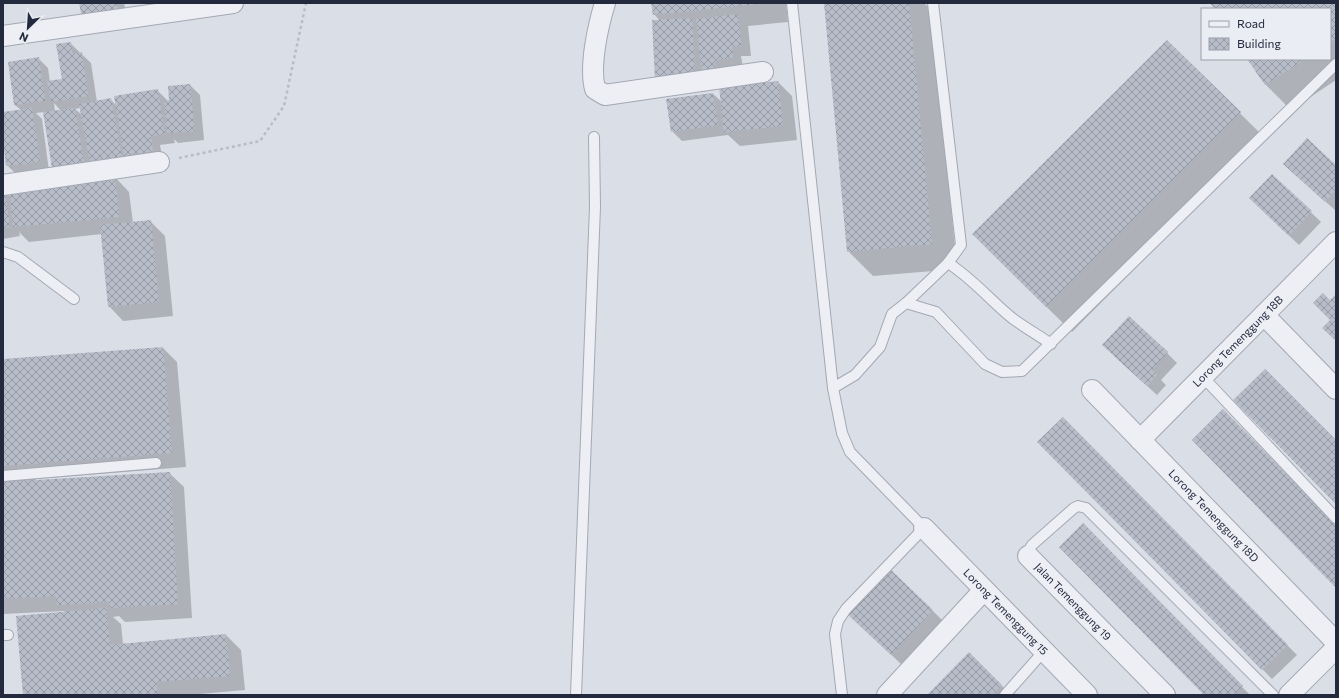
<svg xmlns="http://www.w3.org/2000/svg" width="1339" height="698" viewBox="0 0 1339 698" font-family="Commissioner,sans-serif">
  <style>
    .shadow { fill: #0003; fill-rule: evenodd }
    .building { fill: url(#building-cross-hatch) }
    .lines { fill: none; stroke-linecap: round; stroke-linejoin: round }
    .service-casing { stroke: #a3a8b3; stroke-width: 12 }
    .minor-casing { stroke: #a3a8b3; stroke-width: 22 }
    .path { stroke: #b9bcc5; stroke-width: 2.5; stroke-dasharray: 3 3; stroke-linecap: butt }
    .service { stroke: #edeff5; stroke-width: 10 }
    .minor { stroke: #edeff5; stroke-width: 20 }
    .labels { text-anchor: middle; stroke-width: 3; stroke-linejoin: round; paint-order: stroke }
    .street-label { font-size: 11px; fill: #242a3d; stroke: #eaedf4 }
  </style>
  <defs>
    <pattern id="building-cross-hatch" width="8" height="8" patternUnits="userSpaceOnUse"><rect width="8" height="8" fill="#b7bcc9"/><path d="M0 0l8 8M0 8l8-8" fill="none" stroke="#9599a4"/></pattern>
  </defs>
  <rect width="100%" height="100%" fill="#dadee6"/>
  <g class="shadow">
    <path d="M 80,3 L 124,3 L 128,21 Z"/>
    <path d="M 652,3 L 786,3 L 788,22 L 748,26 L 751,56 L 741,56 L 743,68 L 709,79 L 709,91 L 671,94 L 660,21 L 654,14 Z"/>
    <path d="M 825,3 L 924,3 L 932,11 L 957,269 L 873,276 L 848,251 Z"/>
    <path d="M 1212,3 L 1336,3 L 1336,80 L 1291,110 L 1265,84 L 1249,59 L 1330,59 L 1330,9 L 1215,9 Z"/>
    <path d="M 1167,41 L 1265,138 L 1072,332 L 999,260 Z"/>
    <path d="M 70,43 L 91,63 L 97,102 L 111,100 L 116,105 L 157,90 L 168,101 L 190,85 L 200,95 L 204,140 L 178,143 L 174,139 L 175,143 L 160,145 L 163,161 L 62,178 L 44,112 L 36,113 L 42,119 L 49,171 L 17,175 L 7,165 L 5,147 L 3,147 L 3,113 L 21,110 L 15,105 L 9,63 L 38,58 L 48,68 L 50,82 L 63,80 ZM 54,103 L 61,111 L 55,112 ZM 80,108 L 82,115 L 75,109 Z"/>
    <path d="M 778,82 L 792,96 L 797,140 L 740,146 L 728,135 L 682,141 L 672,131 L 713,94 L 722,102 Z"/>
    <path d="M 1336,167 L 1336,211 L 1295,174 Z"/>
    <path d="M 1272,175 L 1321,222 L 1299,245 L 1260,208 Z"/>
    <path d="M 115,177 L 129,192 L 133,223 L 150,221 L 165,236 L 173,316 L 123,321 L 109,306 L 102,234 L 29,242 L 19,232 L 20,236 L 3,239 L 3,191 L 5,191 L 11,197 Z"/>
    <path d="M 163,348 L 177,362 L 186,467 L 36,479 L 36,481 L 169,473 L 184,487 L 192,618 L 125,622 L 119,616 L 113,617 L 121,624 L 123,644 L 226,635 L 241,650 L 245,690 L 189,695 L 24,695 L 66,613 L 64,611 L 3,614 L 3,360 Z"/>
    <path d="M 1167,353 L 1177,363 L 1161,380 L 1166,385 L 1157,395 L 1113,355 Z"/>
    <path d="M 1063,418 L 1297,655 L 1272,679 L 1039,442 Z"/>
    <path d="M 1083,525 L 1250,695 L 1206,695 Z"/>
    <path d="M 932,610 L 942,620 L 901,664 L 858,623 Z"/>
    <path d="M 969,653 L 1011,695 L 928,695 Z"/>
  </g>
  <g class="building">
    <path d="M 79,3 L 117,3 L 118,11 L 82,18 Z"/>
    <path d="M 651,3 L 759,3 L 759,4 L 653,15 Z"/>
    <path d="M 824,3 L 909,3 L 932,244 L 847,252 Z"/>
    <path d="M 1210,3 L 1333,3 L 1336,7 L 1336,39 L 1330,42 L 1330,9 L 1214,9 Z"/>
    <path d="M 738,14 L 741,46 L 732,47 L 733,58 L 715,60 L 716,72 L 702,73 L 696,19 Z"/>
    <path d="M 692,18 L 695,77 L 655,80 L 652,20 Z"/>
    <path d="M 1167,40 L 1241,112 L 1046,307 L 972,234 Z"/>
    <path d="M 71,42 L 72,53 L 82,52 L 88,96 L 51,102 L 47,81 L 62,79 L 56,44 Z"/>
    <path d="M 39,57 L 45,101 L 14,105 L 8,62 Z"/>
    <path d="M 1247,59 L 1305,59 L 1265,85 Z"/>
    <path d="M 778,81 L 783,126 L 724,132 L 719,87 Z"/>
    <path d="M 190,84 L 195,131 L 167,133 L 164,101 L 169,100 L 168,86 Z"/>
    <path d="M 158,89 L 165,134 L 151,136 L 153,151 L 124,156 L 114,96 Z"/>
    <path d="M 713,93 L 718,125 L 671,132 L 666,99 Z"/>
    <path d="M 111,98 L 122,157 L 90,163 L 79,104 Z"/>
    <path d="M 32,108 L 40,162 L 6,166 L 3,141 L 3,112 Z"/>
    <path d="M 75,108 L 84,163 L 52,168 L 43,112 Z"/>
    <path d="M 1307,138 L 1336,165 L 1336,190 L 1325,202 L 1283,164 Z"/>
    <path d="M 1272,174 L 1312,211 L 1289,236 L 1249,198 Z"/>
    <path d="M 115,176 L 119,217 L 13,227 L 9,187 Z"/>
    <path d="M 3,190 L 5,190 L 10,227 L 3,228 Z"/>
    <path d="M 151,220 L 159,302 L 108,307 L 100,225 Z"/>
    <path d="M 1323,293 L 1330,300 L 1336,294 L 1336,341 L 1322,328 L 1330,320 L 1313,303 Z"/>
    <path d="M 1129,316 L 1168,352 L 1152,370 L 1157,375 L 1147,386 L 1102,345 Z"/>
    <path d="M 163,347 L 172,453 L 3,466 L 3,359 Z"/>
    <path d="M 1265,369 L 1336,440 L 1336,504 L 1233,400 Z"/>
    <path d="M 1223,409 L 1336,525 L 1336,588 L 1192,440 Z"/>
    <path d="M 1063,417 L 1288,645 L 1262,670 L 1037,442 Z"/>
    <path d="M 170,472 L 178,604 L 110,608 L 109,602 L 57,605 L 56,596 L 3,599 L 3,482 Z"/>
    <path d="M 1083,523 L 1243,686 L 1234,695 L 1204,695 L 1059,547 Z"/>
    <path d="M 889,568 L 933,610 L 891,655 L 846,613 Z"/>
    <path d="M 106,608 L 110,645 L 226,634 L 230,676 L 156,682 L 158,695 L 23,695 L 16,616 Z"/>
    <path d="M 969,652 L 1002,685 L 992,695 L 927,695 Z"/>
  </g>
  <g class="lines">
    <g class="service-casing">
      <g id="service">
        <path d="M 792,3 L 833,388 L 842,433 L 850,452 L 924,528 L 846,609 L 838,621 L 835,634 L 842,695"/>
        <path d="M 3,252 L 18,257 L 74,299"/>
        <path d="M 948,263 C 972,278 990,300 1012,318 C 1024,327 1038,335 1051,344"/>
        <path d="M 906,303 L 948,263 L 961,245 L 933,3"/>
        <path d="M 1203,377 L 1336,518"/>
        <path d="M 833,388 L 855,375 L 880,347 L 892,314 L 906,303 L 936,312 L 985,364 L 1002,372 L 1022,371 L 1336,64"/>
        <path d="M 3,476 L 156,463"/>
        <path d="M 1028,556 L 1029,550 L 1032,545 L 1074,508 L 1078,506 L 1086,508 L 1273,695"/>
        <path d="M 3,635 L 8,635"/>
        <path d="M 576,695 L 595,207 L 594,137"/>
        <path d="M 1005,695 L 1044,651"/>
      </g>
    </g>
    <g class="minor-casing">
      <g id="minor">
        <path d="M 605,3 C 598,26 589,66 595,89 L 605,95 L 763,72"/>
        <path d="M 3,36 L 233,3"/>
        <path d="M 3,185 L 159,162"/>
        <path d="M 1264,315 L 1336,389"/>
        <path id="s1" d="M 1092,390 L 1336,642"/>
        <path id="s2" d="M 1140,440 L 1336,242"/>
        <path id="s3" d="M 924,528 L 1087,695"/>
        <path id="s4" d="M 1028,556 L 1165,695"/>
        <path d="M 887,695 L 984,590"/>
        <path d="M 1289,695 L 1336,648"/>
      </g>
    </g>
    <path class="path" d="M 179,158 L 260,141 L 284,106 L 306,3"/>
    <use href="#service" class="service"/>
    <use href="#minor" class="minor"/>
  </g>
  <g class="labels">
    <g class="street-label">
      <text dy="4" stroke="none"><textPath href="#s2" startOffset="139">Lorong Temenggung 18B</textPath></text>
      <text dy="4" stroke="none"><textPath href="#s1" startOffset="175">Lorong Temenggung 18D</textPath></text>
      <text dy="4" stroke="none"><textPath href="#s4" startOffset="64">Jalan Temenggung 19</textPath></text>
      <text dy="4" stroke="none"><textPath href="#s3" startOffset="117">Lorong Temenggung 15</textPath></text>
    </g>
  </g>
  <rect width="1339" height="698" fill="none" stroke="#242a3d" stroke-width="8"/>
  <rect x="1201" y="8" width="130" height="52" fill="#eaedf4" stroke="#9b9fab"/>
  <rect x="1209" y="21" width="20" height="6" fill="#edeff5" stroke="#9b9fab"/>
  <text x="1237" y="28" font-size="12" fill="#242a3d">Road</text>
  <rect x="1209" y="38" width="20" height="12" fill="url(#building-cross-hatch)" stroke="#9b9fab"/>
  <text x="1237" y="48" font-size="12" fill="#242a3d">Building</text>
  <g transform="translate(28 28) rotate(205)" stroke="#eaedf4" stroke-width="3" paint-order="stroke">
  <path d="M0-3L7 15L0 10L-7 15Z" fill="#242a3d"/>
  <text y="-6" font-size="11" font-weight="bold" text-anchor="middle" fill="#242a3d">N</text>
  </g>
</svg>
